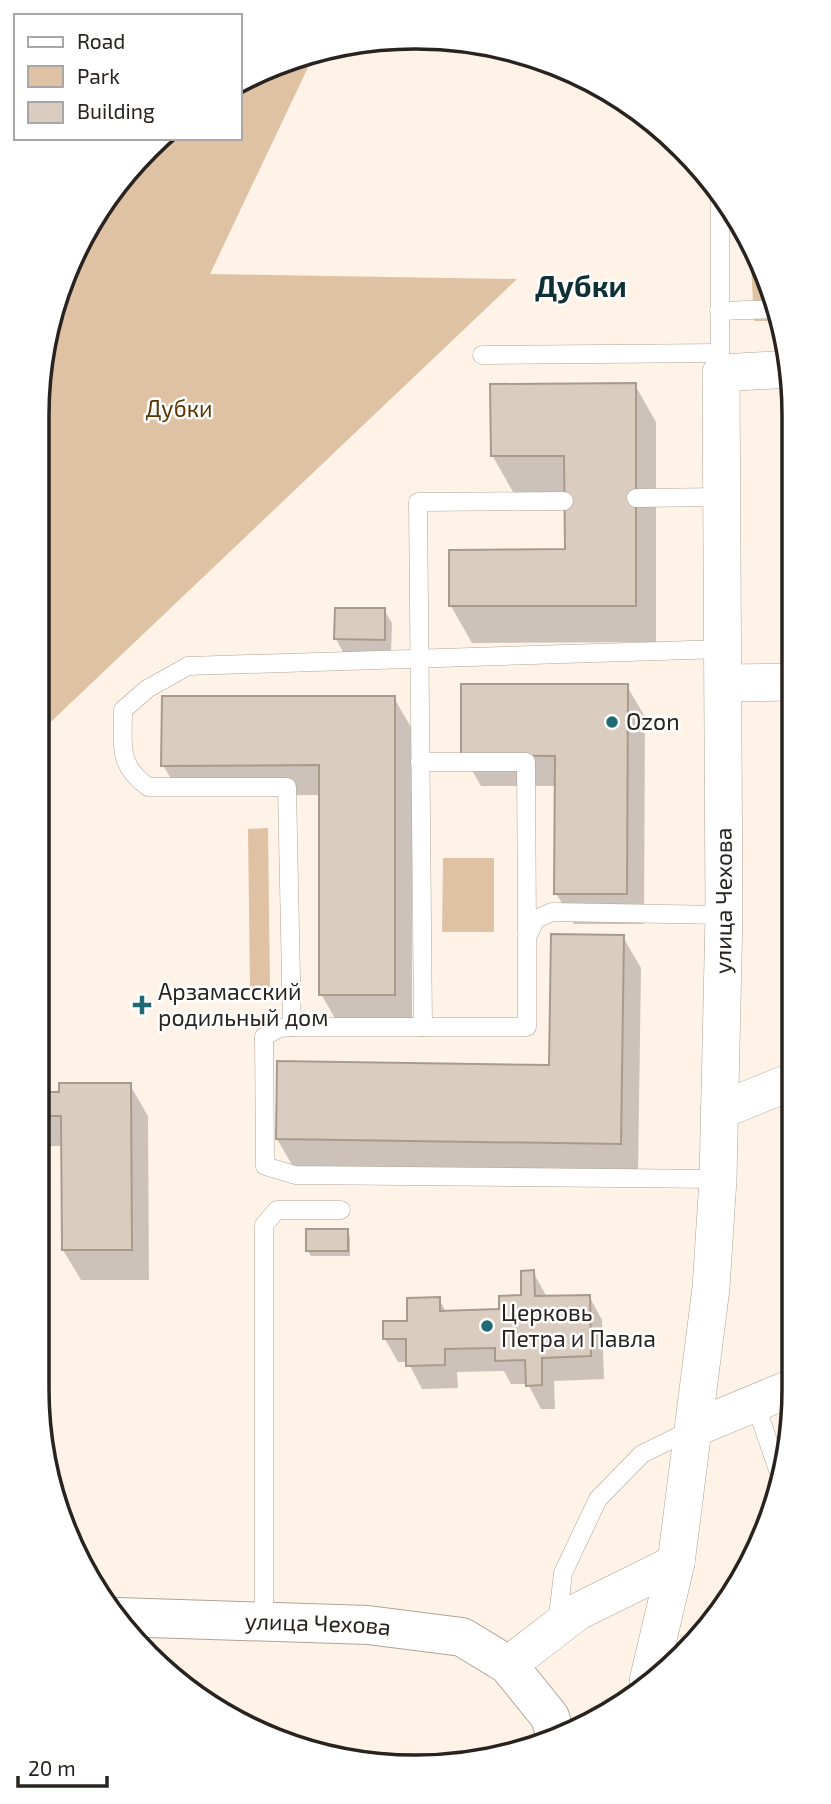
<svg xmlns="http://www.w3.org/2000/svg" width="831" height="1804" viewBox="0 0 831 1804" font-family="'Exo 2',sans-serif">
  <style>
    .green { fill: #dfc2a4 }
    .shadow { fill: #0003 }
    .building { fill: #daccbe; stroke: #a89b8d; stroke-width: 2 }
    .lines { fill: none; stroke-linecap: round; stroke-linejoin: round }
    .lane-casing { stroke: #b0a395; stroke-width: 19 }
    .street-casing { stroke: #b0a395; stroke-width: 38 }
    .secondary-casing { stroke: #b0a395; stroke-width: 40 }
    .lane { stroke: #fff; stroke-width: 18 }
    .street { stroke: #fff; stroke-width: 37 }
    .secondary { stroke: #fff; stroke-width: 38 }
    .poi-dot { fill: #1f6973; stroke: #fff; stroke-width: 2.5 }
    .labels { text-anchor: middle; stroke-width: 5; stroke-linejoin: round; paint-order: stroke }
    .park-label { font-size: 23px; fill: #583300; stroke: #fff }
    .poi-label { font-size: 23px; fill: #28231e; stroke: #fff; text-anchor: start }
    .street-label { font-size: 23px; fill: #28231e; stroke: #fff }
    .district-label { font-size: 30px; font-weight: bold; fill: #0f3136; stroke: #fff }
    .rim { fill: none; stroke: #28231e; stroke-width: 3.5 }
  </style>
  <rect width="100%" height="100%" fill="#fff3e8"/>
  <g class="green">
    <path d="M 313,57 L 210,274 L 517,279 L 37,735 L 37,415 L 65,271 L 147,148 L 162,138 L 240,138 L 240,86 L 270,66 Z"/>
    <path d="M 750,245 L 765,270 L 779,321 L 754,321 Z"/>
    <path d="M 268,828 L 270,988 L 250,989 L 248,829 Z"/>
    <path d="M 443,858 L 494,858 L 494,932 L 442,932 Z"/>
  </g>
  <g class="shadow">
    <path d="M 635,385 L 656,422 L 656,642 L 472,643 L 451,606 L 567,550 L 566,492 L 513,492 L 492,455 Z"/>
    <path d="M 384,610 L 392,623 L 391,652 L 343,652 L 336,639 Z"/>
    <path d="M 627,686 L 645,717 L 644,924 L 574,924 L 556,893 L 556,786 L 481,786 L 463,755 Z"/>
    <path d="M 394,698 L 412,729 L 412,1025 L 339,1025 L 321,994 L 321,795 L 181,796 L 163,765 Z"/>
    <path d="M 37,911 L 45,924 L 45,1094 L 130,1085 L 148,1116 L 149,1280 L 81,1280 L 63,1250 L 63,1146 L 44,1146 L 44,1170 L 37,1170 Z"/>
    <path d="M 623,937 L 641,968 L 638,1175 L 295,1170 L 277,1139 L 550,1066 Z"/>
    <path d="M 347,1231 L 350,1237 L 350,1256 L 311,1256 L 307,1250 Z"/>
    <path d="M 533,1272 L 547,1297 L 589,1296 L 602,1320 L 604,1379 L 554,1381 L 555,1409 L 541,1409 L 528,1384 L 511,1384 L 504,1371 L 457,1372 L 458,1388 L 422,1389 L 408,1362 L 398,1362 L 385,1339 L 439,1299 L 446,1312 L 501,1311 L 523,1297 Z"/>
  </g>
  <g class="building">
    <path d="M 636,383 L 636,606 L 449,606 L 449,550 L 565,549 L 564,456 L 491,456 L 490,384 Z"/>
    <path d="M 335,608 L 385,608 L 385,640 L 334,639 Z"/>
    <path d="M 461,684 L 628,684 L 627,894 L 554,894 L 555,756 L 461,755 Z"/>
    <path d="M 162,696 L 395,696 L 395,995 L 319,995 L 319,765 L 161,766 Z"/>
    <path d="M 551,934 L 624,935 L 621,1144 L 276,1139 L 277,1061 L 549,1065 Z"/>
    <path d="M 59,1083 L 131,1083 L 132,1250 L 62,1250 L 61,1116 L 37,1116 L 37,1092 L 59,1092 Z"/>
    <rect x="306" y="1229" width="42" height="22"/>
    <path d="M 534,1270 L 535,1296 L 590,1295 L 591,1356 L 542,1358 L 542,1385 L 526,1386 L 525,1360 L 495,1361 L 495,1348 L 445,1349 L 445,1365 L 406,1366 L 406,1339 L 383,1339 L 383,1321 L 407,1321 L 407,1298 L 440,1297 L 440,1311 L 499,1309 L 499,1296 L 521,1295 L 521,1271 Z"/>
  </g>
  <g class="lines">
    <g class="lane-casing">
      <g id="lane">
        <path d="M 720,191 L 720,363"/>
        <path d="M 719,311 L 776,309"/>
        <path d="M 482,355 L 720,353"/>
        <path d="M 636,498 L 722,497"/>
        <path d="M 420,762 L 526,762 L 527,932"/>
        <path d="M 292,1027 L 287,787 L 148,787 C 117,764 123,746 123,710 L 147,689 L 188,666 L 723,649"/>
        <path d="M 423,1027 L 418,502 L 564,501"/>
        <path d="M 718,1179 L 295,1175 L 265,1166 L 264,1037 L 279,1028 L 292,1027 L 527,1027 L 527,937 L 536,919 L 552,912 L 724,915"/>
        <path d="M 755,1403 L 778,1470"/>
        <path d="M 264,1621 L 264,1225 L 277,1210 L 341,1210"/>
        <path d="M 557,1625 L 563,1573 L 598,1499 L 642,1454 L 695,1428"/>
      </g>
    </g>
    <g class="street-casing">
      <g id="street">
        <path d="M 724,683 L 792,682"/>
        <path d="M 719,1111 L 793,1081"/>
        <path d="M 695,1428 L 794,1387"/>
        <path d="M 508,1665 L 577,1612 L 676,1563"/>
        <path id="s1" d="M 648,1681 L 676,1563 L 711,1288 L 718,1179 L 724,915 L 721,373 L 791,369"/>
      </g>
    </g>
    <g class="secondary-casing">
      <g id="secondary">
        <path id="s2" d="M 118,1617 L 368,1625 L 462,1637 L 508,1665 L 550,1717 L 555,1735"/>
      </g>
    </g>
    <use href="#lane" class="lane"/>
    <use href="#street" class="street"/>
    <use href="#secondary" class="secondary"/>
  </g>
  <g class="poi-dot">
    <circle cx="612" cy="722" r="7"/>
    <path d="M138.5 994.5h7v7h7v7h-7v7h-7v-7h-7v-7h7z"/>
    <circle cx="487" cy="1326" r="7"/>
  </g>
  <g class="labels">
    <g class="park-label">
      <text x="179" y="417">Дубки</text>
    </g>
    <g class="poi-label">
      <text x="626" y="730">Ozon</text>
      <text x="158" y="1000">Арзамасский<tspan x="158" dy="26">родильный дом</tspan></text>
      <text x="501" y="1321">Церковь<tspan x="501" dy="26">Петра и Павла</tspan></text>
    </g>
    <g class="street-label">
      <text dy="8" stroke="none"><textPath href="#s1" startOffset="786">улица Чехова</textPath></text>
      <text dy="8" stroke="none"><textPath href="#s2" startOffset="200">улица Чехова</textPath></text>
    </g>
    <g class="district-label">
      <text x="581" y="297">Дубки</text>
    </g>
  </g>
  <path d="M0 0H831V1804H0ZM415 49H416A366 366 0 0 1 782 415V1389A366 366 0 0 1 416 1755H415A366 366 0 0 1 49 1389V415A366 366 0 0 1 415 49Z" fill="#fff" fill-rule="evenodd"/>
  <path class="rim" d="M415 49H416A366 366 0 0 1 782 415V1389A366 366 0 0 1 416 1755H415A366 366 0 0 1 49 1389V415A366 366 0 0 1 415 49Z"/>
  <rect x="14" y="14" width="228" height="126" fill="#ffffff" stroke="#a9a7a5" stroke-width="2"/>
  <rect x="28" y="37" width="35" height="10" fill="#ffffff" stroke="#a9a7a5" stroke-width="2"/>
  <text x="77" y="49" font-size="21" fill="#28231e">Road</text>
  <rect x="28" y="66" width="35" height="21" fill="#dfc2a4" stroke="#a9a7a5" stroke-width="2"/>
  <text x="77" y="84" font-size="21" fill="#28231e">Park</text>
  <rect x="28" y="102" width="35" height="21" fill="#daccbe" stroke="#a9a7a5" stroke-width="2"/>
  <text x="77" y="119" font-size="21" fill="#28231e">Building</text>
  <path d="M18 1776v10h89v-10" fill="none" stroke="#28231e" stroke-width="3.5"/>
  <text x="28" y="1776" font-size="21" fill="#28231e" stroke="#ffffff" stroke-width="5" paint-order="stroke">20 m</text>
</svg>
